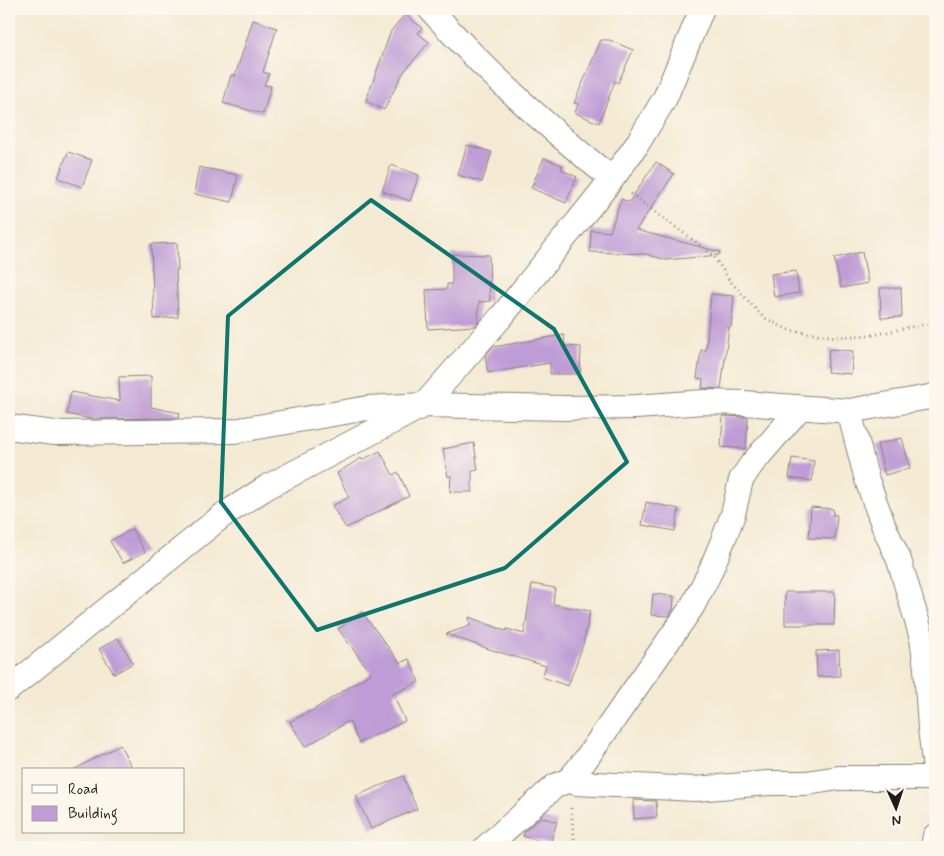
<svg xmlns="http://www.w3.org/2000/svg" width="944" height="856" viewBox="0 0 944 856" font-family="Mynerve,sans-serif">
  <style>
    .building { fill: #bf9cd5 }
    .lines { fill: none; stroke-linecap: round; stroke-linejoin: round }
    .street-casing { stroke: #888378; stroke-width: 26 }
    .path { stroke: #888378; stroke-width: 3; stroke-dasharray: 1 4; stroke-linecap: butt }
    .street { stroke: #fff; stroke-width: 24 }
    .marked { fill: none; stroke: #0f766e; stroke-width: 4; stroke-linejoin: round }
  </style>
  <rect width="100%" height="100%" fill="#fbf7ec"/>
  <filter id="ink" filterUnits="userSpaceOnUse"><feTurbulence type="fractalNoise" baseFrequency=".02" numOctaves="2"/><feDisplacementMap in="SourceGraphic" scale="10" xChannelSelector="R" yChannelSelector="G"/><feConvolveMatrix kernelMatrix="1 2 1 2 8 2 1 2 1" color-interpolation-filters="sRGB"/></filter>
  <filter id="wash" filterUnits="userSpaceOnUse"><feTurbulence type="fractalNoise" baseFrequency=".0096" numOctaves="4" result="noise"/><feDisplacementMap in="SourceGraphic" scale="20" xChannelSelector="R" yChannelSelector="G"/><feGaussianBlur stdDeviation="1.12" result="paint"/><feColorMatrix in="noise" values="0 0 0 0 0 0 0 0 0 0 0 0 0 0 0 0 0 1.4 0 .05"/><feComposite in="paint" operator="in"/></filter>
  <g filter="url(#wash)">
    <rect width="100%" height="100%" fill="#f4ead3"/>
    <g id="blocks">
      <g class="building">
        <path d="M 405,14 L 422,28 L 418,33 L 429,42 L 403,73 L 384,110 L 366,101 L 391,31 Z"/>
        <path d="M 253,20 L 277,28 L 263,72 L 269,74 L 264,85 L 271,86 L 263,114 L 223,103 L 231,75 L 235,76 Z"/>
        <path d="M 601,40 L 609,40 L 633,50 L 618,83 L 615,81 L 599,123 L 575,113 L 578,104 L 574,103 Z"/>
        <path d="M 467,145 L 492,152 L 482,182 L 458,175 Z"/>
        <path d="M 68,152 L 92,160 L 82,187 L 58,178 Z"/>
        <path d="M 544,158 L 562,165 L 562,170 L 577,177 L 566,203 L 531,188 Z"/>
        <path d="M 656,162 L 674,174 L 636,230 L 720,252 L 719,255 L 666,260 L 646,254 L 590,252 L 591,230 L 610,232 L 621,199 L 629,202 Z"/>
        <path d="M 391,165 L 419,175 L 410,201 L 382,191 Z"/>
        <path d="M 199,167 L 238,175 L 232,202 L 194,194 Z"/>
        <path d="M 177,243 L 178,270 L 176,270 L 178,317 L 154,319 L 151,244 Z"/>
        <path d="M 862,252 L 868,283 L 841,288 L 834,258 Z"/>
        <path d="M 452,254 L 489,255 L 490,301 L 479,302 L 478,323 L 475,326 L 428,329 L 426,290 L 447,289 L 447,284 L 452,284 Z"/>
        <path d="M 796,271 L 799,293 L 774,297 L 771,274 Z"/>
        <path d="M 880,288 L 901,288 L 902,317 L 881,318 Z"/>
        <path d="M 711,294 L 734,296 L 731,327 L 729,327 L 721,389 L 702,388 L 703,379 L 697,378 L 701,350 L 706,350 Z"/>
        <path d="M 564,335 L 565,346 L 581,347 L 580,374 L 550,374 L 550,363 L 488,373 L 485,356 L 493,347 Z"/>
        <path d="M 829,349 L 853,351 L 851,374 L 827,372 Z"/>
        <path d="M 151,376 L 151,407 L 180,413 L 179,418 L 90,419 L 67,414 L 71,392 L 120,401 L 119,377 Z"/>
        <path d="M 723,416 L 748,417 L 746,449 L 721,447 Z"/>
        <path d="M 902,438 L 910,468 L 885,475 L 877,444 Z"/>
        <path d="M 474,443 L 478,470 L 472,471 L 472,492 L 450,492 L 451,475 L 448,477 L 443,449 Z"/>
        <path d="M 380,451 L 393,475 L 398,472 L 409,496 L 346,528 L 332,506 L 349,497 L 337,473 L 361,458 L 362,460 Z"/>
        <path d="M 792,458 L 814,461 L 812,481 L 789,478 Z"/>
        <path d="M 646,502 L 679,509 L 675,531 L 642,525 Z"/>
        <path d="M 811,507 L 833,509 L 833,515 L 837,515 L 835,539 L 809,538 Z"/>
        <path d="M 132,529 L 145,552 L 123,563 L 110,541 Z"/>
        <path d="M 532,584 L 555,588 L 553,604 L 590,611 L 583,645 L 568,686 L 542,677 L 546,666 L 492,650 L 446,634 L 470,626 L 469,617 L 506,631 L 507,629 L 524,634 Z"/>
        <path d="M 785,592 L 835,592 L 834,625 L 785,625 Z"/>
        <path d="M 653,594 L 674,596 L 673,610 L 669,616 L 651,615 Z"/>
        <path d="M 362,612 L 400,663 L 409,659 L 419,682 L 393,694 L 405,721 L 359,743 L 349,721 L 305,747 L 290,722 L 310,711 L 310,712 L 371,673 L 338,629 Z"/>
        <path d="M 118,638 L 133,663 L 114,674 L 99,649 Z"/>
        <path d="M 839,650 L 840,676 L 817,677 L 816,651 Z"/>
        <path d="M 120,745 L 133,770 L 73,770 Z"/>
        <path d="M 403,776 L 417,809 L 371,829 L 356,796 Z"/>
        <path d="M 633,800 L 656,801 L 657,817 L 634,819 Z"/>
        <path d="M 541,817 L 557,822 L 550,844 L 523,836 L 525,831 Z"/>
      </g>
    </g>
  </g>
  <g filter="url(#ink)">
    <use href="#blocks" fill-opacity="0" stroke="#888378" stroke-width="1"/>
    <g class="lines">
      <g class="street-casing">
        <g id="street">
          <path d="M 430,9 C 485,71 547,127 612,179"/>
          <path d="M 849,411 L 867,480 L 884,527 L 899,560 L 922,638 L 926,668 L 930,728 L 935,769"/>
          <path d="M 9,427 L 54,433 L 234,431 L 368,408 L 424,405 L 566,408 L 636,407 L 704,402 L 744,403 L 849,411 L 935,396"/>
          <path d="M 9,689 L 222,516 L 267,487 L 424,405 L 502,316 L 612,179 L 636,146 L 665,98 L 702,9"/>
          <path d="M 569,780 L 576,783 L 695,789 L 768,783 L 806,783 L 839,778 L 935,778"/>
          <path d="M 486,847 L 555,786 L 569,780 L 586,759 L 692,607 L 709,574 L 724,538 L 733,514 L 741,480 L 751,465 L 800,408"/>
          <path d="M 933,847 L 935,836"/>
        </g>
      </g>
      <g class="path">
        <path d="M 631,194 L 713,255 L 730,281 L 763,317 L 789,330 L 835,337 L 873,335 L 935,322"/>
        <path d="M 571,808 L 575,847"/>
      </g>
      <use href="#street" class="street"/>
    </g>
  </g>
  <path class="marked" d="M 371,200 L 554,329 L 627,462 L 505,568 L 317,630 L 221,502 L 228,316 Z"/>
  <rect width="944" height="856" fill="none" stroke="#fbf7ec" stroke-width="30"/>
  <rect x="22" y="768" width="162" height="65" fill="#fbf7ec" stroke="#a29f99"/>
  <rect x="32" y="785" width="25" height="8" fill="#ffffff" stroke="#a29f99"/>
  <text x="68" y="794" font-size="15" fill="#1c1c1c">Road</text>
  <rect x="32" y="806" width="25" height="15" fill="#bf9cd5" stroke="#a29f99"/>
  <text x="68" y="818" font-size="15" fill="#1c1c1c">Building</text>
  <g transform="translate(896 808) rotate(177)" stroke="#fbf7ec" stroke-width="4" paint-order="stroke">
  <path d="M0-4L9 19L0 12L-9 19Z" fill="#1c1c1c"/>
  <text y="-8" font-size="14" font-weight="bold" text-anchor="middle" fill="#1c1c1c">N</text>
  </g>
</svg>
